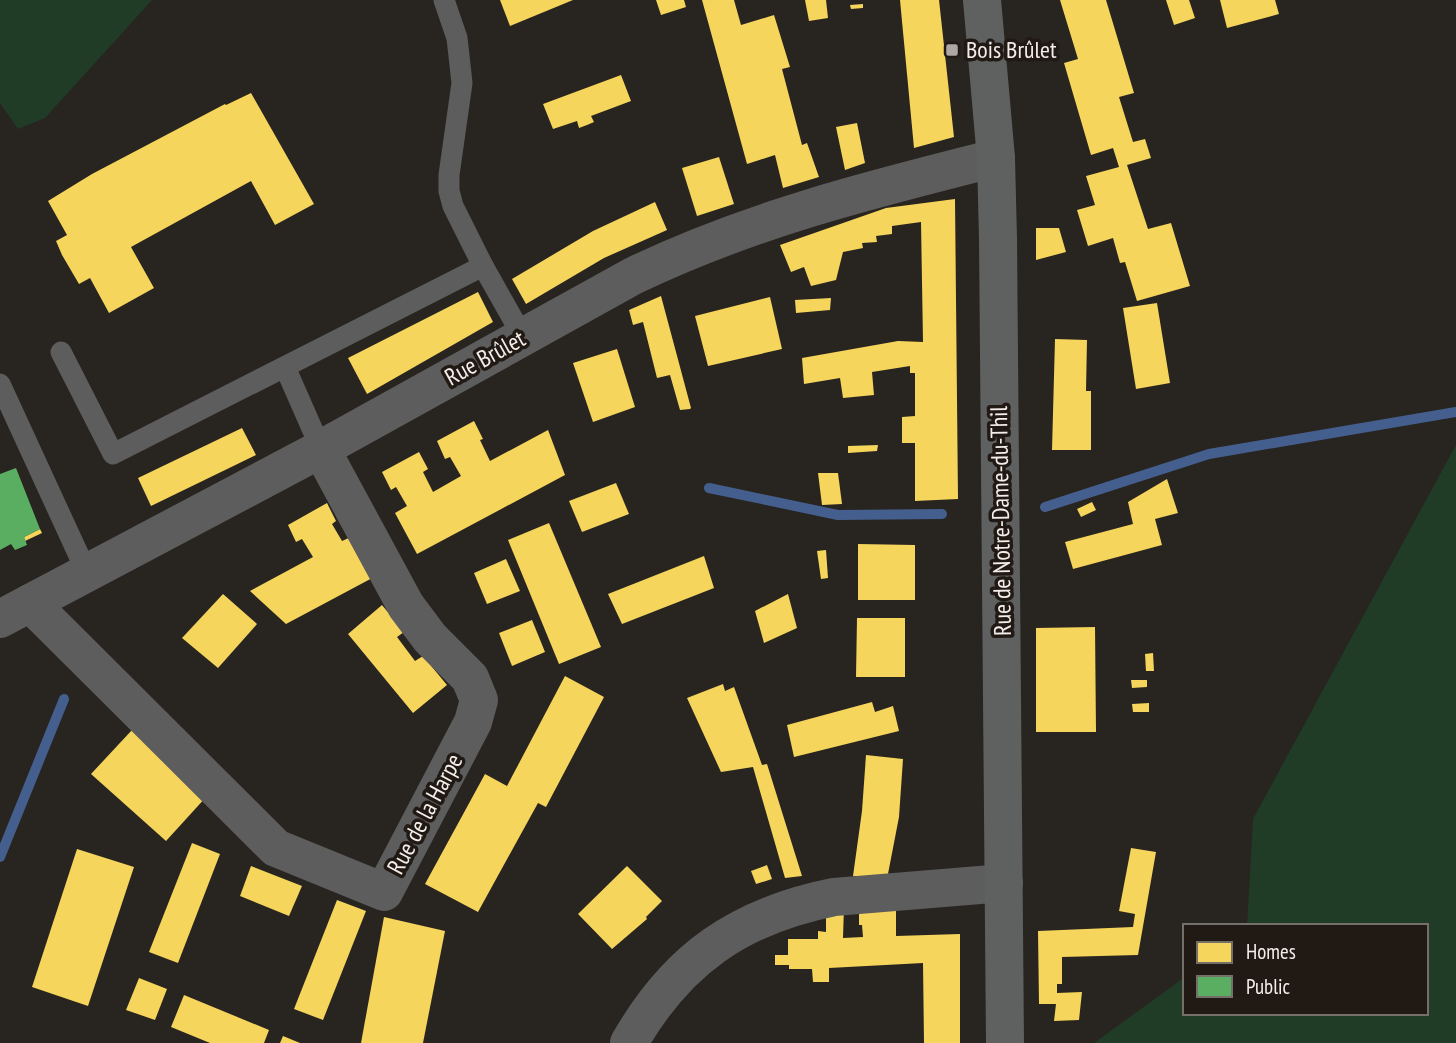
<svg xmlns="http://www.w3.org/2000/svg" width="1456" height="1043" viewBox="0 0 1456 1043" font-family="'PT Sans Narrow',sans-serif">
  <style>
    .green { fill: #203c27 }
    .homes { fill: #f6d55c }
    .public { fill: #5aae61 }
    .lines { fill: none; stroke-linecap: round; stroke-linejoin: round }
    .stream { stroke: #445f8d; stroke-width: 10 }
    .service { stroke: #5d5d5e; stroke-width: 21 }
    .minor { stroke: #5d5d5e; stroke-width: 38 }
    .secondary { stroke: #5f6060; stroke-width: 38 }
    .poi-dot { fill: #aca7a3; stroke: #211a14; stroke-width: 2.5 }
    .labels { text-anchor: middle; stroke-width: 7; stroke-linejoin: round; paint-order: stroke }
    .poi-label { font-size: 24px; fill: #f3eeea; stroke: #211a14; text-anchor: start }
    .street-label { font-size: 24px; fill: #f3eeea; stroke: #211a14 }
  </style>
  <rect width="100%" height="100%" fill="#282420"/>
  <g class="green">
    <path d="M 0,0 L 152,0 L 45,118 L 18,129 L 0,103 Z"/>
    <path d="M 1456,445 L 1456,1043 L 1094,1043 L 1185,977 L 1185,1013 L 1426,1013 L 1426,926 L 1247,926 L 1253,819 Z"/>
  </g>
  <g class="homes">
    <path d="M 500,0 L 573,0 L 510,26 Z"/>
    <path d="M 656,0 L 684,0 L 686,7 L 661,15 Z"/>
    <path d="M 702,0 L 734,0 L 741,25 L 774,15 L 790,67 L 782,69 L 802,145 L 807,143 L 819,177 L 783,188 L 775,155 L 747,164 Z"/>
    <path d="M 805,0 L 826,0 L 828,18 L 809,21 Z"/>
    <path d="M 900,0 L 939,0 L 954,137 L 914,148 Z"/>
    <path d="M 1060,0 L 1106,0 L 1134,93 L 1119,97 L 1133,142 L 1145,139 L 1151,158 L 1127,165 L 1148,229 L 1171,223 L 1190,286 L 1137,301 L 1125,262 L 1120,263 L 1113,238 L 1088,246 L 1077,210 L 1095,205 L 1086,176 L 1119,167 L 1113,148 L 1091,155 L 1064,63 L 1078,59 Z"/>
    <path d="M 1166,0 L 1189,0 L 1195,18 L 1174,25 Z"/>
    <path d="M 1220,0 L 1275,0 L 1279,14 L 1227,28 Z"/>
    <path d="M 863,4 L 863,8 L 851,9 L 850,5 Z"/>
    <path d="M 621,75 L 631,101 L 591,116 L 594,122 L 587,125 L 579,128 L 577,121 L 553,129 L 543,104 Z"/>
    <path d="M 251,93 L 314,204 L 275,225 L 251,181 L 131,247 L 154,288 L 109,313 L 90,278 L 79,284 L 62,255 L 56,241 L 67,235 L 48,201 L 92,174 L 225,104 L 226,105 Z"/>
    <path d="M 857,123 L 865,163 L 845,170 L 836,127 Z"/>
    <path d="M 719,157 L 734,204 L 697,216 L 682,168 Z"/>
    <path d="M 955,199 L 958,499 L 915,501 L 915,443 L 902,443 L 902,417 L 915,416 L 915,373 L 910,373 L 910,366 L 872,372 L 874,395 L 843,398 L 840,378 L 804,384 L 802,358 L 898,341 L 923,342 L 921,222 L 892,226 L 892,234 L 876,236 L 877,242 L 862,243 L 863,248 L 843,252 L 836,280 L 811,286 L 804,267 L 791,272 L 780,245 L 886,208 Z"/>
    <path d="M 655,202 L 667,230 L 604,258 L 526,304 L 512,279 L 593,231 Z"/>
    <path d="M 1036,228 L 1059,228 L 1066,252 L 1036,260 Z"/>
    <path d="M 478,292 L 493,322 L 367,394 L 348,358 Z"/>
    <path d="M 661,296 L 691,408 L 690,409 L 680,410 L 670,375 L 657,378 L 643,322 L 633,325 L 629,310 Z"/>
    <path d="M 770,297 L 782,349 L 708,366 L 695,316 Z"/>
    <path d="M 831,298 L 830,310 L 796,313 L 795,300 Z"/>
    <path d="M 1157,303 L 1170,383 L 1136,389 L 1123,308 Z"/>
    <path d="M 1055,339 L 1087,340 L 1086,391 L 1091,391 L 1091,450 L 1052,450 Z"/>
    <path d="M 617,349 L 635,407 L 593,422 L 573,363 Z"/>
    <path d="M 474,421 L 483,439 L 480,440 L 490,461 L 548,430 L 565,475 L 417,554 L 395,513 L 407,506 L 396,487 L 391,490 L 382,472 L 419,452 L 428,469 L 423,472 L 433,492 L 461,476 L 450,457 L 445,459 L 437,441 Z"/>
    <path d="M 242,428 L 256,455 L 151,506 L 138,478 Z"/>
    <path d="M 878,445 L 877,451 L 848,453 L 848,446 Z"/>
    <path d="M 818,473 L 838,473 L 842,504 L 822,505 Z"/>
    <path d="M 1167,479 L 1178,513 L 1155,519 L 1162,545 L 1073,569 L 1065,542 L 1133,524 L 1128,502 Z"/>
    <path d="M 616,483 L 629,514 L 582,532 L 569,501 Z"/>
    <path d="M 1092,502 L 1096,510 L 1081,517 L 1077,509 Z"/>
    <path d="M 327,503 L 336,521 L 332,524 L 342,541 L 353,536 L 376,576 L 286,624 L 250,591 L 313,557 L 302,539 L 296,542 L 288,525 Z"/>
    <path d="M 549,523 L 601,647 L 559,664 L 508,540 Z"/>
    <path d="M 40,529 L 42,533 L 25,541 L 24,537 Z"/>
    <path d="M 858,544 L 915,545 L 915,600 L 858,600 Z"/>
    <path d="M 826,550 L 828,578 L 821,579 L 817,551 Z"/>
    <path d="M 704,556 L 714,588 L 622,624 L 608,594 Z"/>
    <path d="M 506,559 L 520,591 L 487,604 L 474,573 Z"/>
    <path d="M 223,594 L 257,624 L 218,668 L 182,638 Z"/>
    <path d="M 788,594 L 797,628 L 764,643 L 755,611 Z"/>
    <path d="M 382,605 L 404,632 L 397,637 L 415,661 L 423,656 L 447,685 L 413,713 L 348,634 Z"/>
    <path d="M 857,618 L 905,618 L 905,677 L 856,677 Z"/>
    <path d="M 532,620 L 545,652 L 512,666 L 499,633 Z"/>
    <path d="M 1095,627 L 1096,732 L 1036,732 L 1036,628 Z"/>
    <path d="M 1153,653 L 1154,671 L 1146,671 L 1145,654 Z"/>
    <path d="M 565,676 L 604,697 L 546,807 L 538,803 L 478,912 L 425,884 L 485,774 L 507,786 Z"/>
    <path d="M 1131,680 L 1147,680 L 1147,687 L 1132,688 Z"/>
    <path d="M 723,684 L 725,691 L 734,687 L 762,765 L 767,764 L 802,876 L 785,878 L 753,767 L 721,772 L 687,698 Z"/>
    <path d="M 872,702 L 875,712 L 893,706 L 899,731 L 794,757 L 787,725 Z"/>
    <path d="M 1149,703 L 1149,712 L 1133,712 L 1132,704 Z"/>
    <path d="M 132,730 L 207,796 L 166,841 L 91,774 Z"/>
    <path d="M 866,755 L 903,759 L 899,817 L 887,879 L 853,876 L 862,811 Z"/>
    <path d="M 192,843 L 220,854 L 178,963 L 149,952 Z"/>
    <path d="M 1131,848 L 1156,852 L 1138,955 L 1062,957 L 1062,984 L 1057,984 L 1057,993 L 1082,992 L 1079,1020 L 1054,1021 L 1056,1004 L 1039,1004 L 1038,931 L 1133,927 L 1135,914 L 1119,911 Z"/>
    <path d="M 77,849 L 134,867 L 88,1006 L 32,987 Z"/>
    <path d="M 767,865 L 772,879 L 756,884 L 751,871 Z"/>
    <path d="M 251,866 L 302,886 L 289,916 L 240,896 Z"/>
    <path d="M 627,866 L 662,901 L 646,917 L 647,919 L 612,949 L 578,914 Z"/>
    <path d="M 337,900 L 366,911 L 323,1020 L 294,1009 Z"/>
    <path d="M 896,903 L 896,936 L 960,934 L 960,1043 L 924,1043 L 923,963 L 829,968 L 829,982 L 813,982 L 812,969 L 789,969 L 789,965 L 775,965 L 775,955 L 788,955 L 788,939 L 818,939 L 818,931 L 826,932 L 826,910 L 844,906 L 843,938 L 863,937 L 862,925 L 859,925 L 859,905 Z"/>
    <path d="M 384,917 L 445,931 L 423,1043 L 361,1043 Z"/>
    <path d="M 139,978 L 167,989 L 155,1020 L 126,1010 Z"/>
    <path d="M 184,995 L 269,1030 L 264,1043 L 210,1043 L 171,1027 Z"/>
    <path d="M 283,1036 L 300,1043 L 280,1043 Z"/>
  </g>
  <path class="public" d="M 16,468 L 40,529 L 24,537 L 27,545 L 15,550 L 11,544 L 0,550 L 0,474 Z"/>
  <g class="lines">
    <g class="stream">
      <path d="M 709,488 L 838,515 L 942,514"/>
      <path d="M 1045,507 L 1209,454 L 1456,412"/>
      <path d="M 0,857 L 64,699"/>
    </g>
    <g class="service">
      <path d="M 444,0 L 457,38 L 462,83 L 449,175 L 449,191 L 453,206 L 483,266 L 523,337"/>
      <path d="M 61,352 L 113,454 L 483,266"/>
      <path d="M 285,367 L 321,449"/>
      <path d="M 0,384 L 87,573"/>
    </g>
    <g class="minor">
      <path d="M 30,603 L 276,848 L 384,892 L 473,722 L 479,700 L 470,678 L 430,638 L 406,606 L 321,449"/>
      <path d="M 0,619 L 321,449 L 633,276 C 749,220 872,189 996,158"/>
      <path d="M 629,1043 C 677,959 739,916 834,897 L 1004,883"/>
    </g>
    <path class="secondary" d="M 982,0 L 996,158 L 998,239 L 1005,1043"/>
  </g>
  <rect class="poi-dot" x="945" y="43" width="14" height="14" rx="3.5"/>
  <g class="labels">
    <g class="poi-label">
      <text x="966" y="58">Bois Brûlet</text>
    </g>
    <g class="street-label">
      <text transform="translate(485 358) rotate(-29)" y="8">Rue Brûlet</text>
      <text transform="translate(1001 521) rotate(-91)" y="8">Rue de Notre-Dame-du-Thil</text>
      <text transform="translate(425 814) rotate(-62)" y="8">Rue de la Harpe</text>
    </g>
  </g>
  <rect x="1183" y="924" width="245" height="91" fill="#211a14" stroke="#756f6a" stroke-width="2"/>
  <rect x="1197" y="942" width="35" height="21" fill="#f6d55c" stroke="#756f6a" stroke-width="2"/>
  <text x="1246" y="959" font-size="21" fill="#f3eeea">Homes</text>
  <rect x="1197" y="976" width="35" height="21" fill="#5aae61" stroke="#756f6a" stroke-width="2"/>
  <text x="1246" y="994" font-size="21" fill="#f3eeea">Public</text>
</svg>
